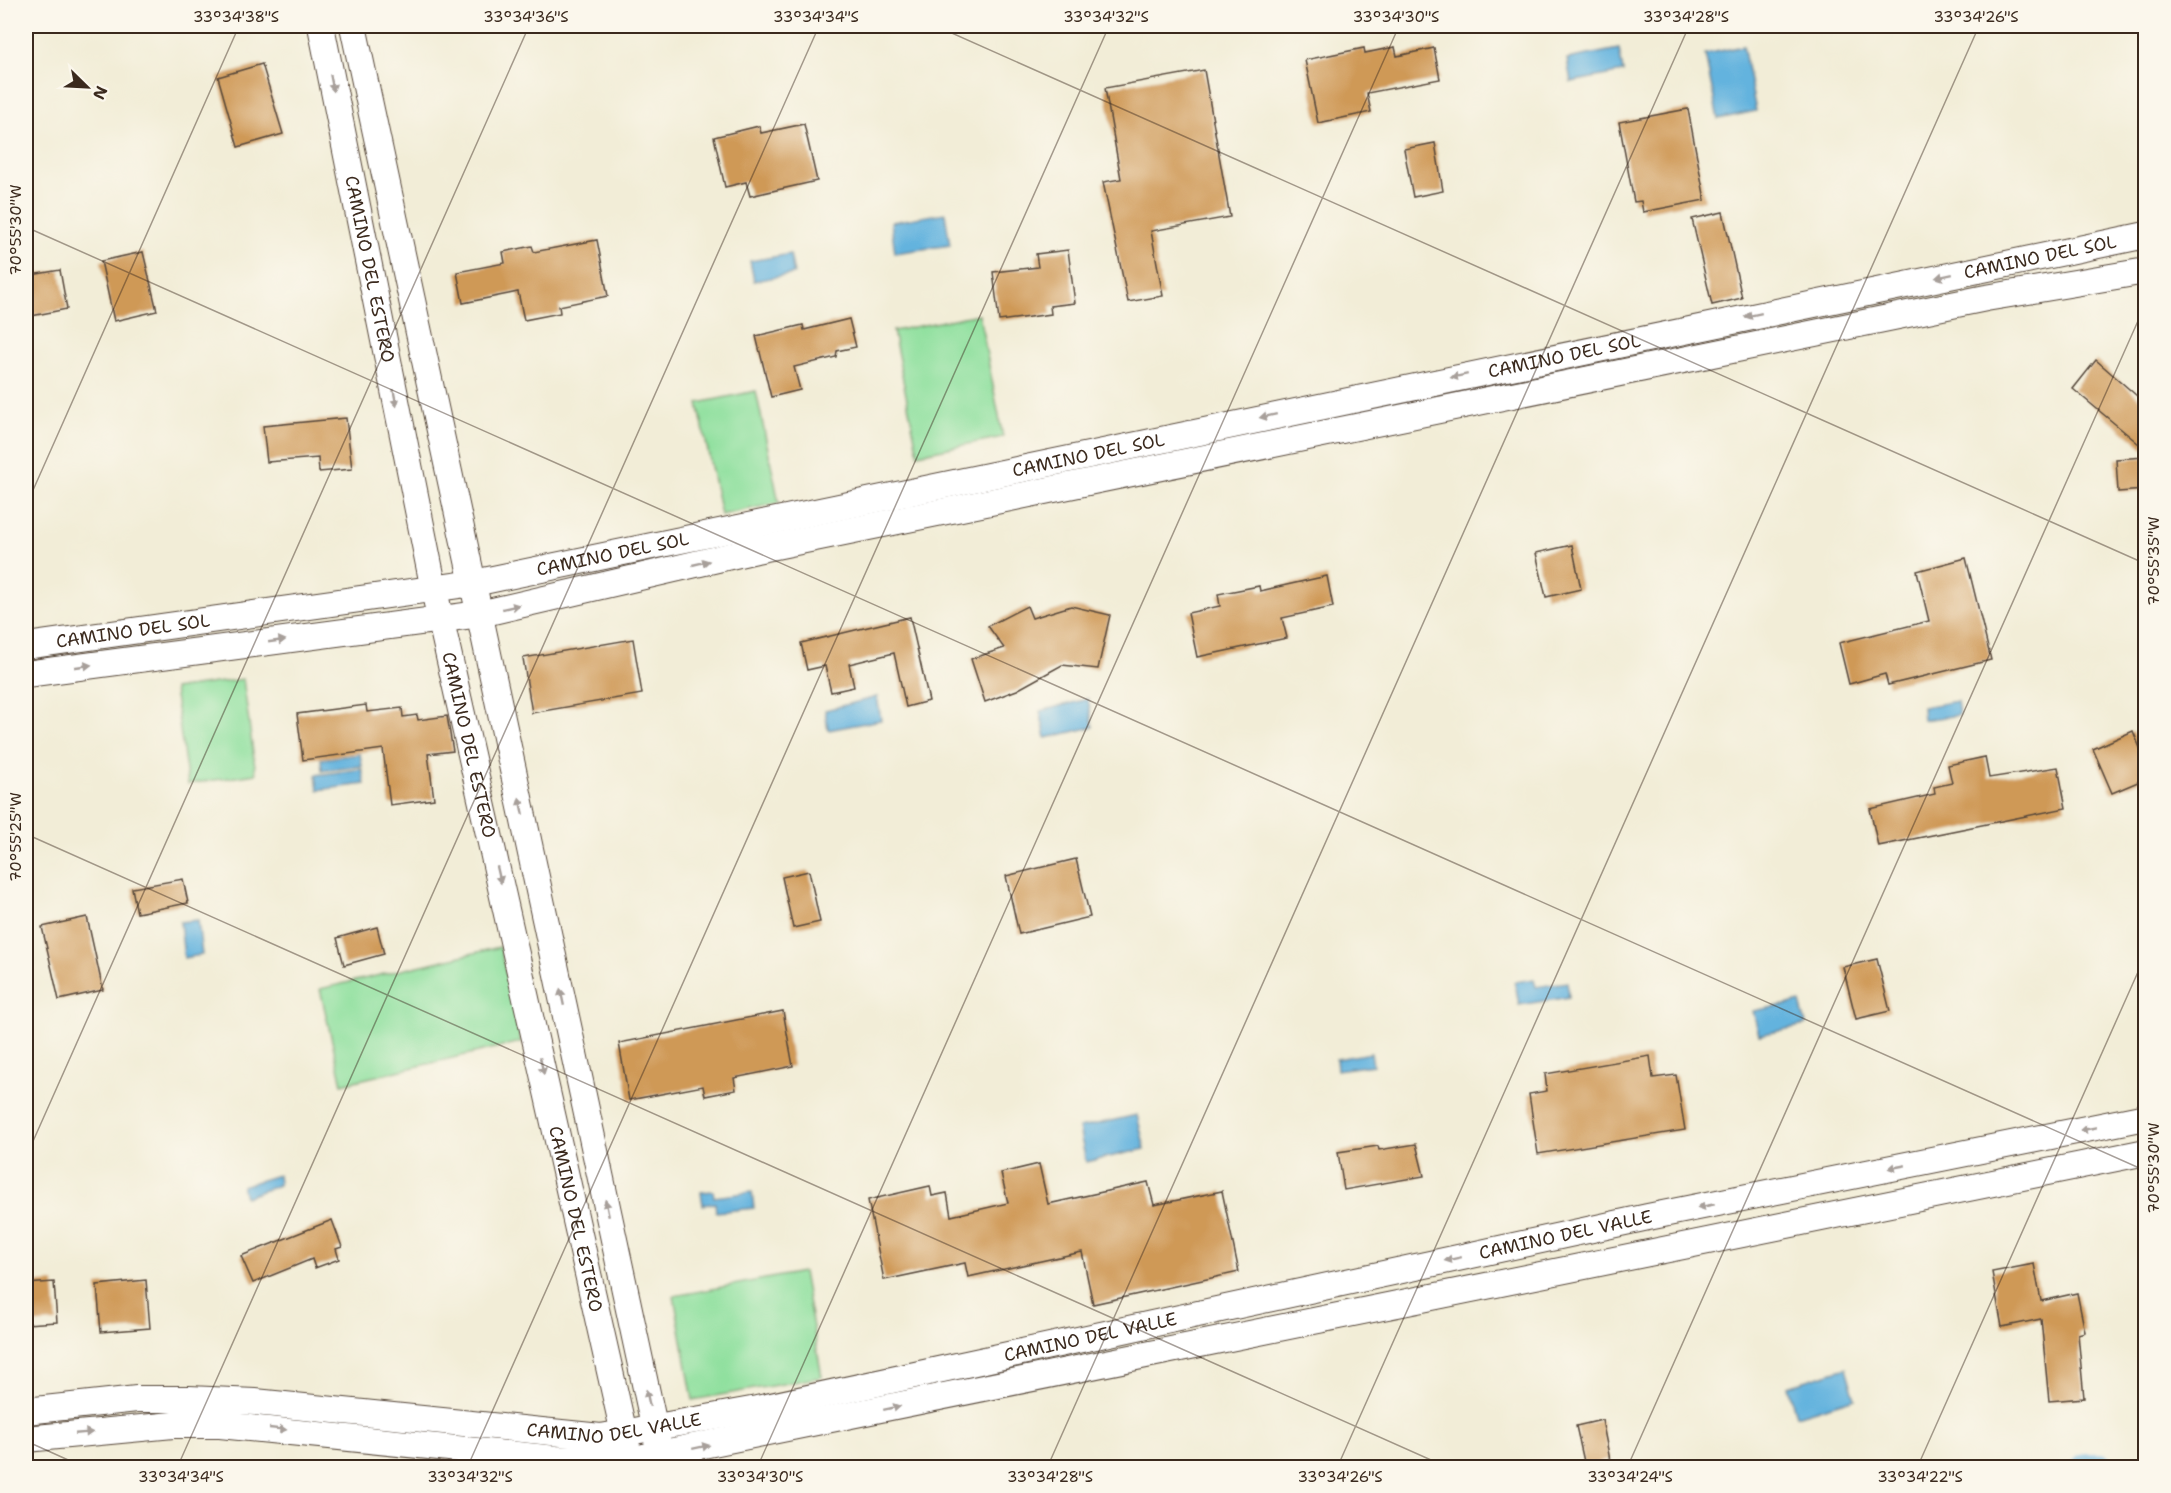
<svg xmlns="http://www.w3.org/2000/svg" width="2171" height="1493" viewBox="0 0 2171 1493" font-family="'Shantell Sans',sans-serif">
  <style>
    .green { fill: #90e09f; stroke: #66855e; stroke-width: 1.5 }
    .water { fill: #64b3de; stroke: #506e7e; stroke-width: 1.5 }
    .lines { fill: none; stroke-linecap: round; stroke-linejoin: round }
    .canal { stroke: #64b3de; stroke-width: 30 }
    .building { fill: #cf9957 }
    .minor-casing { stroke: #56473a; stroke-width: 28 }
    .minor { stroke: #fff; stroke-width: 26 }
    .oneway { fill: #a79f9a }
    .ticks { fill: none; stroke: #3b2a1e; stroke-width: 1.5; stroke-opacity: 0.45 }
    .labels { text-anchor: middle; stroke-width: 4.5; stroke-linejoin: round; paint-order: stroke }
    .street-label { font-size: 18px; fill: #3b2a1e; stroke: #fbf7ec }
    .neatline { fill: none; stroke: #3b2a1e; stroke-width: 2 }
    .ticks-label { font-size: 15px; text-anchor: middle; fill: #3b2a1e }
  </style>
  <rect width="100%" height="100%" fill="#fbf7ec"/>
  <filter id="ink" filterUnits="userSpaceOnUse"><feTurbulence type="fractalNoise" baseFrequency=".0167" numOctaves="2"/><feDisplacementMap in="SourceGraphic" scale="12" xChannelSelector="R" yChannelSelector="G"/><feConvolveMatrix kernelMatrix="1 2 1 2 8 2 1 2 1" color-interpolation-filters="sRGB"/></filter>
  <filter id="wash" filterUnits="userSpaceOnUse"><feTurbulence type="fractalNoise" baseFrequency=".008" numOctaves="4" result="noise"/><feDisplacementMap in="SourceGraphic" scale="24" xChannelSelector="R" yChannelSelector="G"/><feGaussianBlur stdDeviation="1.35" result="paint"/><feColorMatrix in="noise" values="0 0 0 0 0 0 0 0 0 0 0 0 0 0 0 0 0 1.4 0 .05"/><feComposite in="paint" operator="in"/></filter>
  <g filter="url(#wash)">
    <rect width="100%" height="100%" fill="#f2edd7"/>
    <g class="green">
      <path d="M 979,314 L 1003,437 L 918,454 L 893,331 Z"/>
      <path d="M 756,391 L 779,503 L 721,515 L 698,403 Z"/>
      <path d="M 243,679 L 256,774 L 188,784 L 174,689 Z"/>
      <path d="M 500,947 L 521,1042 L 342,1084 L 320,989 Z"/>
      <path d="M 803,1272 L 822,1377 L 693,1400 L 674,1296 Z"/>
    </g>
    <g class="water">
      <path d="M 1743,46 L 1756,111 L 1718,119 L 1705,54 Z"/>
      <path d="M 1619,49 L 1623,72 L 1571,82 L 1567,59 Z"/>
      <path d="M 945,213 L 950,245 L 895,253 L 891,222 Z"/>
      <path d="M 790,254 L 794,274 L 754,281 L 750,261 Z"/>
      <path d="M 877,697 L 881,720 L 828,730 L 825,710 Z"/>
      <path d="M 1088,699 L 1093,727 L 1046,738 L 1040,711 Z"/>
      <path d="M 1957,701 L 1959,715 L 1923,720 L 1922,707 Z"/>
      <path d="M 360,754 L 362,766 L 322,771 L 321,759 Z"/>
      <path d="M 362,769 L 365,784 L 318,790 L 316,775 Z"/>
      <path d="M 198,920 L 202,955 L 184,958 L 180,922 Z"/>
      <path d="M 1534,979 L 1536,987 L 1567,982 L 1569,997 L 1519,1005 L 1515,982 Z"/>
      <path d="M 1800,1002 L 1806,1025 L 1759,1035 L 1753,1011 Z"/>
      <path d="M 1371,1053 L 1373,1065 L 1337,1070 L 1336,1059 Z"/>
      <path d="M 1137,1115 L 1145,1149 L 1086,1162 L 1079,1128 Z"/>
      <path d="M 278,1175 L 279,1185 L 245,1197 L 242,1186 Z"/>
      <path d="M 713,1191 L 714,1197 L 752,1192 L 754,1208 L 716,1212 L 715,1203 L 703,1205 L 701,1192 Z"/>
      <path d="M 1846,1368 L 1855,1398 L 1796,1416 L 1788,1386 Z"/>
    </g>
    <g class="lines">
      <path class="canal" d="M 2086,1468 L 2100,1468"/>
    </g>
    <g id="blocks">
      <g class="building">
        <path d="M 1395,47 L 1397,56 L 1434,48 L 1440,79 L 1367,93 L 1371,112 L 1318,123 L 1305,60 L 1364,48 L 1365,53 Z"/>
        <path d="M 262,64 L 283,134 L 238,147 L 218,77 Z"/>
        <path d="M 1204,70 L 1230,217 L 1151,231 L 1163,296 L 1128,302 L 1103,182 L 1121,179 L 1105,88 Z"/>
        <path d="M 1688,109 L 1705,200 L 1643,212 L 1641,201 L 1634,202 L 1619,122 Z"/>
        <path d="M 804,124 L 817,181 L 750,196 L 746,182 L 725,187 L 714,137 L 759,126 L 761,133 Z"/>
        <path d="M 1435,143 L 1443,191 L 1413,197 L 1404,149 Z"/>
        <path d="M 1723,212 L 1742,298 L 1712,305 L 1692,219 Z"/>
        <path d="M 597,240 L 608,296 L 559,306 L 560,313 L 524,320 L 518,292 L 463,303 L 457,272 L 505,263 L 503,252 L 532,246 L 534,252 Z"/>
        <path d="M 1068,250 L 1075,303 L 1050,306 L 1051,314 L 999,321 L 993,272 L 1038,267 L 1036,254 Z"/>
        <path d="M 143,252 L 157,311 L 114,321 L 101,261 Z"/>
        <path d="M 60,270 L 67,309 L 26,317 L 26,276 Z"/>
        <path d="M 849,319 L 856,347 L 837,351 L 836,357 L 794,367 L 800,390 L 771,397 L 756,336 L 803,325 L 804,330 Z"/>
        <path d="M 2096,360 L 2145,403 L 2145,449 L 2073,389 Z"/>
        <path d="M 346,418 L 352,469 L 319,472 L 318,458 L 267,462 L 263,426 Z"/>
        <path d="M 2145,457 L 2145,490 L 2118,492 L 2116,459 Z"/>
        <path d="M 1572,545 L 1581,589 L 1546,597 L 1536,553 Z"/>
        <path d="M 1966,558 L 1991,660 L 1888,685 L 1885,674 L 1849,684 L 1839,643 L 1929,621 L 1917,571 Z"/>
        <path d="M 1327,576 L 1333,607 L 1282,618 L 1287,638 L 1197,657 L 1188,613 L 1220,606 L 1218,594 L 1259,586 L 1260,591 Z"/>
        <path d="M 1027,606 L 1032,618 L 1071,606 L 1110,615 L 1098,669 L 1062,665 L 1017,690 L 985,702 L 971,659 L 1004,648 L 988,626 Z"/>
        <path d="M 910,617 L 929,701 L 906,707 L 894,653 L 849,664 L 854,687 L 831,692 L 825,666 L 807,670 L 801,643 Z"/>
        <path d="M 633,639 L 642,694 L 532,713 L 523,658 Z"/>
        <path d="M 366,705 L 367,712 L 402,708 L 403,717 L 417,715 L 418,720 L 447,716 L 453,751 L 428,754 L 434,799 L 390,805 L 383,749 L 303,760 L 297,714 Z"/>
        <path d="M 2133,731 L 2145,760 L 2145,779 L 2112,793 L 2093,749 Z"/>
        <path d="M 1985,757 L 1989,778 L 2058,767 L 2066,808 L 1878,846 L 1870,809 L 1935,794 L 1934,787 L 1952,783 L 1948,765 Z"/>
        <path d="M 1076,859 L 1090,917 L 1019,934 L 1006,876 Z"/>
        <path d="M 809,871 L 820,922 L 793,928 L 782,877 Z"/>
        <path d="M 183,879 L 188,903 L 137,913 L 132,888 Z"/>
        <path d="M 87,917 L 103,990 L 59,1000 L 42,927 Z"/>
        <path d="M 377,927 L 384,954 L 344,965 L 337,938 Z"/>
        <path d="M 1877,959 L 1890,1011 L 1856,1019 L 1843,967 Z"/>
        <path d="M 783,1011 L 793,1066 L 734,1078 L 736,1090 L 705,1096 L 703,1086 L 629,1100 L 619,1043 Z"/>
        <path d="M 1650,1056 L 1653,1078 L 1676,1075 L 1685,1130 L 1538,1154 L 1529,1094 L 1547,1091 L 1545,1074 Z"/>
        <path d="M 1416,1144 L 1424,1176 L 1344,1190 L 1338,1152 L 1378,1146 L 1379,1150 Z"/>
        <path d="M 1039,1164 L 1048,1204 L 1148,1182 L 1154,1205 L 1222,1191 L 1239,1272 L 1093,1304 L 1082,1252 L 968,1277 L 965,1263 L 884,1280 L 868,1200 L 930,1186 L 932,1196 L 947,1193 L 951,1216 L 1008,1203 L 1001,1173 Z"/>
        <path d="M 332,1220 L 342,1247 L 336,1249 L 339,1259 L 315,1268 L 312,1259 L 253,1283 L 241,1256 Z"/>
        <path d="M 2034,1264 L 2041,1301 L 2077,1293 L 2085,1332 L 2078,1334 L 2084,1398 L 2049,1401 L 2041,1319 L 2002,1327 L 1992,1272 Z"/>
        <path d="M 146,1280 L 150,1328 L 101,1332 L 97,1285 Z"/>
        <path d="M 54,1282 L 57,1322 L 26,1324 L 26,1284 Z"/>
        <path d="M 1602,1420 L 1610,1460 L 1585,1466 L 1576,1426 Z"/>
      </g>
    </g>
  </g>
  <g filter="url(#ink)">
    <use href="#blocks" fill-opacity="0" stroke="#56473a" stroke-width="1.5"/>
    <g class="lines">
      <g class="minor-casing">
        <g id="minor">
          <path id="s1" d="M 321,26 L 434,590 L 627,1447"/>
          <path d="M 353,26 L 658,1444"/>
          <path id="s2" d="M 26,646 L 474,583 L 2146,235"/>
          <path d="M 26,674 L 480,614 L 756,550 L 1986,298 L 2146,271"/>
          <path id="s3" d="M 26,1411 L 137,1399 L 189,1399 L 255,1402 L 601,1437 L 757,1409 L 1648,1217 L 2146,1117"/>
          <path d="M 26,1439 L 173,1425 L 220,1425 L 556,1459 L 629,1460 L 2146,1152"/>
        </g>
      </g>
      <use href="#minor" class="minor"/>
    </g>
    <defs><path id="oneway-solid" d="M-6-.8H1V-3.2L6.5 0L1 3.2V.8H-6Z" transform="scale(1.5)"/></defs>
    <g class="oneway">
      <use href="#oneway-solid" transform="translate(332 83) rotate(79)"/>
      <use href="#oneway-solid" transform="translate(1944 276) rotate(168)"/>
      <use href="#oneway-solid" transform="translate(1753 315) rotate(168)"/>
      <use href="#oneway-solid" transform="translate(1459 376) rotate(168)"/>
      <use href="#oneway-solid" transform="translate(395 398) rotate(79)"/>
      <use href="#oneway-solid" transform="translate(1268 416) rotate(168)"/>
      <use href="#oneway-solid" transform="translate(701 563) rotate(-13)"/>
      <use href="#oneway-solid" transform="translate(511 607) rotate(-13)"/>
      <use href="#oneway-solid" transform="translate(277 641) rotate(-8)"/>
      <use href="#oneway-solid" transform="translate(83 666) rotate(-8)"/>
      <use href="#oneway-solid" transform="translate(521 806) rotate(-102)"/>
      <use href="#oneway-solid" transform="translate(499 875) rotate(77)"/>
      <use href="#oneway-solid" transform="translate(562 997) rotate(-102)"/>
      <use href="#oneway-solid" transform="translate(542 1066) rotate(77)"/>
      <use href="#oneway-solid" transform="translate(2088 1129) rotate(169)"/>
      <use href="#oneway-solid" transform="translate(1897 1167) rotate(169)"/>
      <use href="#oneway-solid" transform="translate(1706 1206) rotate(169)"/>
      <use href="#oneway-solid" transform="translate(607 1208) rotate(-102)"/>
      <use href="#oneway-solid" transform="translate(1453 1259) rotate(168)"/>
      <use href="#oneway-solid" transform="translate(648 1398) rotate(-102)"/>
      <use href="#oneway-solid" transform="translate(892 1408) rotate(-12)"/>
      <use href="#oneway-solid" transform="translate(278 1429) rotate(6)"/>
      <use href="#oneway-solid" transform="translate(84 1433) rotate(-5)"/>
      <use href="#oneway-solid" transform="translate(701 1447) rotate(-12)"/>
    </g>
  </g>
  <path class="ticks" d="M 936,26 L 2146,564M 26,227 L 2146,1171M 26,506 L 239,26M 26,834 L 1449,1468M 26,1157 L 529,26M 26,1441 L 86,1468M 177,1468 L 819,26M 467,1468 L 1109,26M 757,1468 L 1399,26M 1047,1468 L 1689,26M 1337,1468 L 1979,26M 1627,1468 L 2146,303M 1917,1468 L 2146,954"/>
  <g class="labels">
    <g class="street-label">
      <text dy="6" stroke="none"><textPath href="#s2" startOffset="2052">CAMINO DEL SOL</textPath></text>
      <text dy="6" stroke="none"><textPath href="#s1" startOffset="248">CAMINO DEL ESTERO</textPath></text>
      <text dy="6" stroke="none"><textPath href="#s2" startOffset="1566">CAMINO DEL SOL</textPath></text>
      <text dy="6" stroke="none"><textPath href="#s2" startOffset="1080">CAMINO DEL SOL</textPath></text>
      <text dy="6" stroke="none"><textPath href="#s2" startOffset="594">CAMINO DEL SOL</textPath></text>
      <text dy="6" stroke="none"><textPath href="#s2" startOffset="108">CAMINO DEL SOL</textPath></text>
      <text dy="6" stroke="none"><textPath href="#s1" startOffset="734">CAMINO DEL ESTERO</textPath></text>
      <text dy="6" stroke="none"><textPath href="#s1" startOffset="1220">CAMINO DEL ESTERO</textPath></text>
      <text dy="6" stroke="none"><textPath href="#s3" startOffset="1563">CAMINO DEL VALLE</textPath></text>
      <text dy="6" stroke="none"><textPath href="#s3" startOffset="1077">CAMINO DEL VALLE</textPath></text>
      <text dy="6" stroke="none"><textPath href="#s3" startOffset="591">CAMINO DEL VALLE</textPath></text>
    </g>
  </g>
  <rect width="2171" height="1493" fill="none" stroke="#fbf7ec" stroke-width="66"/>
  <g transform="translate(87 87) rotate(114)" stroke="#fbf7ec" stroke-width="4.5" paint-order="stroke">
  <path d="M0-4.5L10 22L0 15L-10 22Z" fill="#3b2a1e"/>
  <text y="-9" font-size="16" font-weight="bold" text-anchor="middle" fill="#3b2a1e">N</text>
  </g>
  <rect x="33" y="33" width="2105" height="1427" class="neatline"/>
  <g class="ticks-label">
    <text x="236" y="22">33°34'38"S</text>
    <text x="526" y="22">33°34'36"S</text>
    <text x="816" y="22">33°34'34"S</text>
    <text x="1106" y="22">33°34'32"S</text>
    <text x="1396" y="22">33°34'30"S</text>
    <text x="1686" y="22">33°34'28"S</text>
    <text x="1976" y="22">33°34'26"S</text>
    <text transform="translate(16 230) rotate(-90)" y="5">70°55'30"W</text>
    <text transform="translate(2154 561) rotate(-90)" y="5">70°55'35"W</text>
    <text transform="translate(16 837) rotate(-90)" y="5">70°55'25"W</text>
    <text transform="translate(2154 1168) rotate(-90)" y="5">70°55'30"W</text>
    <text x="181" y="1482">33°34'34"S</text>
    <text x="470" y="1482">33°34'32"S</text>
    <text x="760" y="1482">33°34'30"S</text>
    <text x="1050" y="1482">33°34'28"S</text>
    <text x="1340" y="1482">33°34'26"S</text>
    <text x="1630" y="1482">33°34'24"S</text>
    <text x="1920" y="1482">33°34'22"S</text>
  </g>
</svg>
